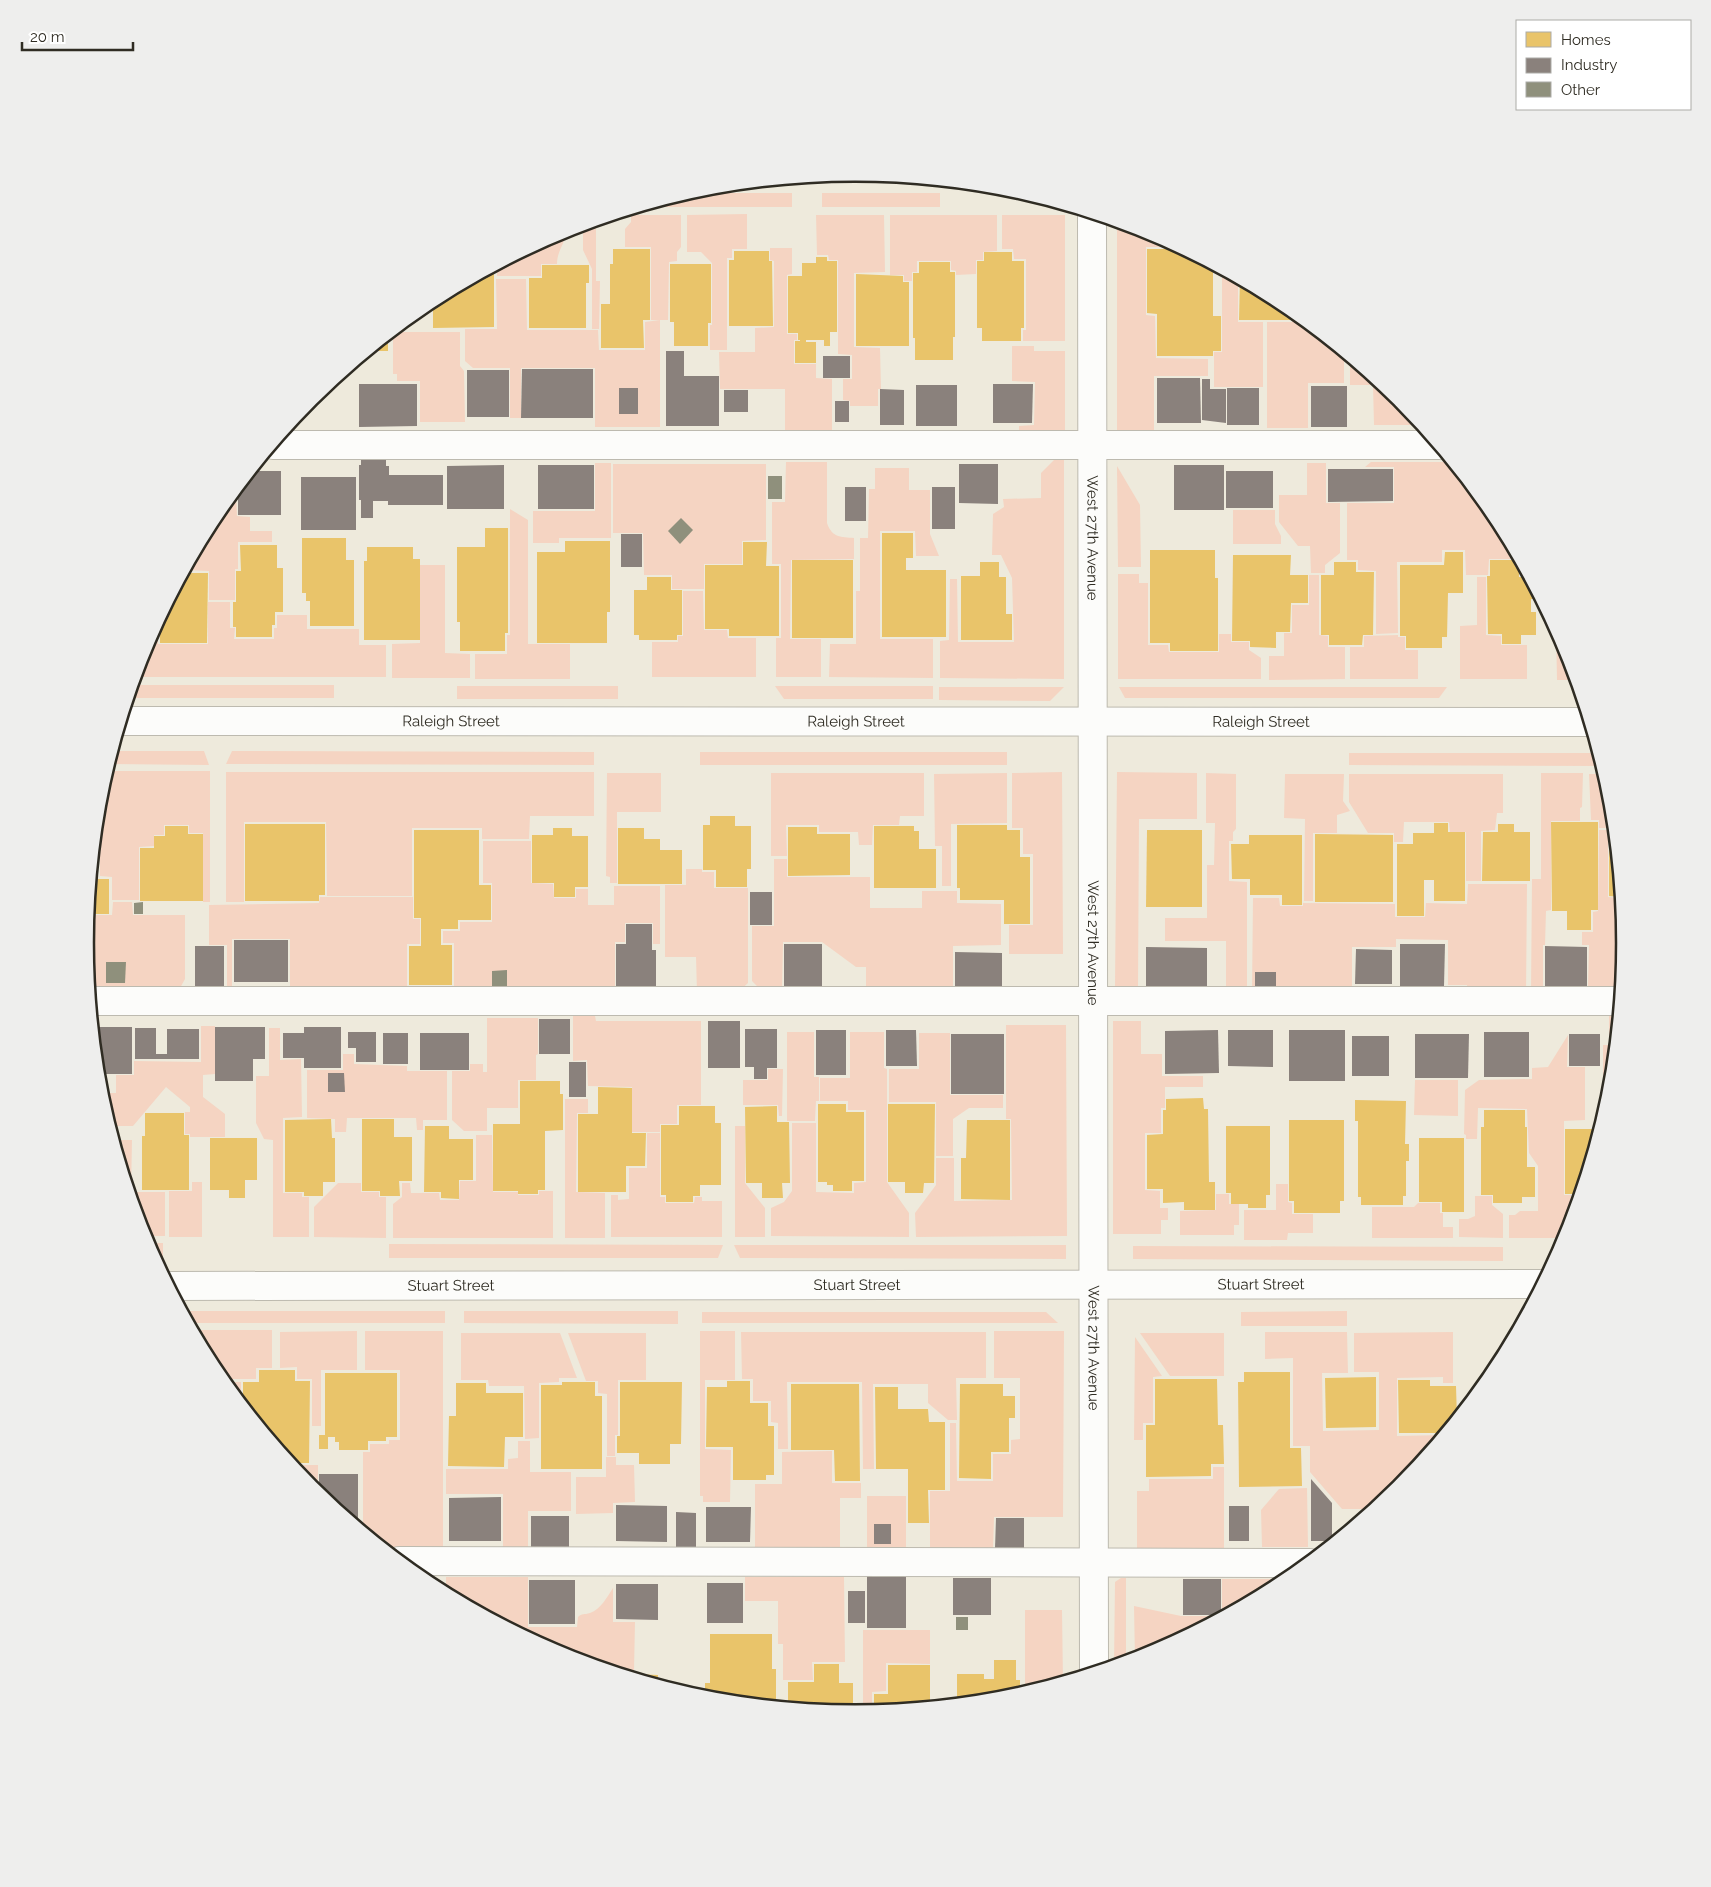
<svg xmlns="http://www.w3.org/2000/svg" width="1711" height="1887" viewBox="0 0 1711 1887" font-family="Raleway,sans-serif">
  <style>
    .green { fill: #f5d4c2 }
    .homes { fill: #e9c46a }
    .industry { fill: #8a817c }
    .building { fill: #8f907c }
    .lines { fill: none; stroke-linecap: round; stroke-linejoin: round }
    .minor-casing { stroke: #bdbaaf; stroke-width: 30 }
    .minor { stroke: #fcfcfa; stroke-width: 28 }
    .labels { text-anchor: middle; stroke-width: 5; stroke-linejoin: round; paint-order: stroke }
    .street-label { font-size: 15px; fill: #2f2c23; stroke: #fff }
    .rim { fill: none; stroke: #2f2c23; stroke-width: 2.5 }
  </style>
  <rect width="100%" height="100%" fill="#eeeadc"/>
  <g class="green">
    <path d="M 687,193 L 792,193 L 792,207 L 643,207 Z"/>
    <rect x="822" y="193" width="118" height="14"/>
    <path d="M 747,214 L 747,249 L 732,249 L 732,258 L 727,258 L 727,350 L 710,350 L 710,325 L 712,325 L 712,263 L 701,252 L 687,252 L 687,215 Z"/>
    <path d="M 631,215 L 681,215 L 681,247 L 677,252 L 677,261 L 669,262 L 668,320 L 651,320 L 651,247 L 625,247 L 625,229 L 631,222 Z"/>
    <path d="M 816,215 L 884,215 L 885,272 L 854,273 L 854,347 L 880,348 L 881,389 L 878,389 L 878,406 L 850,406 L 850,401 L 843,400 L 843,379 L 852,379 L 852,355 L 838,354 L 838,260 L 829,260 L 828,255 L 817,255 Z"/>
    <path d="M 890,215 L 997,215 L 997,251 L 983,252 L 983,260 L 976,260 L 976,274 L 956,275 L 956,271 L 951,270 L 951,261 L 917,261 L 917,272 L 912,272 L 912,281 L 904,281 L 904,275 L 890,275 Z"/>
    <path d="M 1002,215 L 1065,215 L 1065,341 L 1023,341 L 1023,330 L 1026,330 L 1026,259 L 1014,259 L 1013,249 L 1002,249 Z"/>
    <path d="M 596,221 L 596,281 L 600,281 L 599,329 L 592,329 L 592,269 L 583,250 L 583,225 Z"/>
    <path d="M 1117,222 L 1151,232 L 1179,247 L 1146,247 L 1146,315 L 1155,316 L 1156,358 L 1208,359 L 1208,376 L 1154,376 L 1154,432 L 1117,432 Z"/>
    <path d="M 566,230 C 566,243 557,250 557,264 L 541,264 L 541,276 L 497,276 L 497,266 Z"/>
    <path d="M 770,248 L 792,248 L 792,274 L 787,275 L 787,334 L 797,334 L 797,340 L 794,340 L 794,364 L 816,364 L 816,378 L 832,379 L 832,433 L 785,433 L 785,389 L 720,389 L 719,352 L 755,352 L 755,328 L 774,327 L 774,261 L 770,260 Z"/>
    <path d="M 1222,270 L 1238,279 L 1238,322 L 1263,322 L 1263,387 L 1214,387 L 1214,352 L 1222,352 Z"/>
    <path d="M 496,279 L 526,279 L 527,330 L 598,330 L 599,350 L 645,350 L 645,322 L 660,320 L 660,427 L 595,427 L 595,368 L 521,368 L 521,418 L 510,418 L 510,368 L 473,368 L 465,361 L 465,329 L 497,329 Z"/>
    <path d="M 1292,310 L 1344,353 L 1344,383 L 1308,383 L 1308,428 L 1267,428 L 1267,322 L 1292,322 Z"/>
    <path d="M 393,332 L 460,332 L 460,366 L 464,371 L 465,422 L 420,422 L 420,381 L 397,381 L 397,374 L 393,374 Z"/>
    <path d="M 1012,346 L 1034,346 L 1034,351 L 1065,351 L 1065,433 L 1019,433 L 1019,426 L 1034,425 L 1035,382 L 1012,381 Z"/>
    <path d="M 1350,357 L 1401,399 L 1422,425 L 1374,425 L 1373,385 L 1350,385 Z"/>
    <path d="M 1054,460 L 1064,460 L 1064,679 L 940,678 L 940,641 L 949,640 L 950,579 L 957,579 L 958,642 L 1014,642 L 1012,578 L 1001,555 L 992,555 L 993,514 L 1004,507 L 1003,499 L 1041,498 L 1041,473 Z"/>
    <path d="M 786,462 L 827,462 L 827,523 C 832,538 841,537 854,538 L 854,559 L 791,560 L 790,639 L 821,639 L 821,677 L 776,677 L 776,638 L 781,638 L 781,564 L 772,564 L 772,502 L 785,502 Z"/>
    <path d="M 1371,462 L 1452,462 L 1496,516 L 1519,559 L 1489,559 L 1488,575 L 1466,575 L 1465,550 L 1442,550 L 1442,562 L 1397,562 L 1398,633 L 1376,634 L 1376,571 L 1358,570 L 1358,560 L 1347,560 L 1347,503 L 1394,503 L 1394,467 L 1365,467 Z"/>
    <path d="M 595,463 L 611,463 L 611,538 L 559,538 L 559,543 L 533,543 L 533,511 L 595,511 Z"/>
    <path d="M 1307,463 L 1326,463 L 1326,503 L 1340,503 L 1340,553 L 1325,565 L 1325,573 L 1311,573 L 1310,546 L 1298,546 L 1279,522 L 1279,495 L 1307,495 Z"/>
    <path d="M 613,464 L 766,464 L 766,540 L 742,541 L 742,564 L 704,564 L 704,589 L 672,589 L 672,575 L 644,575 L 643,533 L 613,533 Z"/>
    <path d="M 1117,466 L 1140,505 L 1141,567 L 1118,567 Z"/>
    <path d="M 875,468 L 909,468 L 909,490 L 930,490 L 930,534 L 939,556 L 916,556 L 915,531 L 880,531 L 880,639 L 933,639 L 933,678 L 829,677 L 830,644 L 856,644 L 856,591 L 860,591 L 860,538 L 868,538 L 869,489 L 875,489 Z"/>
    <path d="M 233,493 L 236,493 L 237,516 L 250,517 L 250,531 L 272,531 L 272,542 L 238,542 L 238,569 L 235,569 L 235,600 L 209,600 L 209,571 L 185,570 L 215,515 L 227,514 L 227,500 Z"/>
    <path d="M 510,509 L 528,520 L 528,644 L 570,644 L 570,679 L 475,679 L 475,654 L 507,654 L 507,635 L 510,635 Z"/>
    <path d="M 1233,510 L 1275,510 L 1275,524 L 1281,536 L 1281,544 L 1233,544 Z"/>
    <path d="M 420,565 L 445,565 L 445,653 L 470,654 L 470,678 L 392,678 L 392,644 L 420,643 Z"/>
    <path d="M 1118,574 L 1139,574 L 1139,583 L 1148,583 L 1148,645 L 1168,645 L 1169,652 L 1219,652 L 1219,634 L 1231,634 L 1231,642 L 1249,642 L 1249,650 L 1261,658 L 1261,679 L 1118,679 Z"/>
    <path d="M 1309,575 L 1319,575 L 1319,635 L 1328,636 L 1328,647 L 1345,647 L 1345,679 L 1269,680 L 1269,656 L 1284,656 L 1284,633 L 1292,633 L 1292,605 L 1309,605 Z"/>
    <path d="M 1477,577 L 1486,577 L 1486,635 L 1501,636 L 1501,645 L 1527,645 L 1527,679 L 1460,679 L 1460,626 L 1477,625 Z"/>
    <path d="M 683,591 L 703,591 L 704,630 L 727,630 L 728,638 L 756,638 L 756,677 L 652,677 L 652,642 L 678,642 L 678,636 L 683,636 Z"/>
    <path d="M 208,602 L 230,602 L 230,628 L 235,628 L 234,639 L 274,639 L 274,628 L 277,628 L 277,615 L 307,615 L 307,629 L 359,629 L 359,645 L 386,645 L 386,677 L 135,677 L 144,648 L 158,621 L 158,644 L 208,644 Z"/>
    <path d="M 1556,628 L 1567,649 L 1576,680 L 1557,680 Z"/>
    <path d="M 1398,635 L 1398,637 L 1405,637 L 1405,650 L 1418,650 L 1418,679 L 1350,679 L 1350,647 L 1364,647 L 1364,636 Z"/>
    <path d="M 133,685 L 334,685 L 334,698 L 129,698 Z"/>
    <rect x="457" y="686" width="161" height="13"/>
    <path d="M 775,686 L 933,686 L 933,699 L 784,699 Z"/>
    <path d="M 939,687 L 1064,687 L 1050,701 L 939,700 Z"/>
    <path d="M 1119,687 L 1447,687 L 1439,698 L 1125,698 Z"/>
    <path d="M 113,751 L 204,751 L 209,765 L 109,764 Z"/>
    <path d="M 232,751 L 594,752 L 594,765 L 226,764 Z"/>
    <rect x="700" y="752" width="307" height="13"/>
    <path d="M 1349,753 L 1599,753 L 1603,766 L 1349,765 Z"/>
    <path d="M 107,771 L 210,771 L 210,902 L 203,902 L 203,833 L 189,833 L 189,825 L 164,825 L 164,835 L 154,835 L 154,846 L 139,847 L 139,900 L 112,900 L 112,877 L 100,876 L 100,831 L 96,830 L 100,793 Z"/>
    <path d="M 226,772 L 594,772 L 594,816 L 530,816 L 529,839 L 482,839 L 482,828 L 412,828 L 412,896 L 327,896 L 326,822 L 244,822 L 244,902 L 226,902 Z"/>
    <path d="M 1062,772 L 1063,954 L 1009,954 L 1009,925 L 1033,925 L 1033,854 L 1023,854 L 1023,828 L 1012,828 L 1012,773 Z"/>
    <path d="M 1117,772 L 1197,773 L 1197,819 L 1139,819 L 1138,987 L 1115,986 Z"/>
    <path d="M 607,773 L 661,773 L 661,812 L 617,812 L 617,883 L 610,883 L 610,877 L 606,876 Z"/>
    <path d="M 771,773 L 924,773 L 924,816 L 900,816 L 899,825 L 873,825 L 872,845 L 859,845 L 858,832 L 819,832 L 819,825 L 786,825 L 787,856 L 771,856 Z"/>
    <path d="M 1007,773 L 1007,823 L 951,824 L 951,886 L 942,886 L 942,846 L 935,846 L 934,774 Z"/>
    <path d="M 1206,773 L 1236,774 L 1236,829 L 1233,832 L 1233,841 L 1229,841 L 1229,881 L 1247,882 L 1247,990 L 1226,990 L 1226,941 L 1165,941 L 1165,918 L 1207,918 L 1207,865 L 1214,865 L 1215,823 L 1206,823 Z"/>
    <path d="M 1541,773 L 1583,773 L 1582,807 L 1580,808 L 1580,821 L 1551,821 L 1551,910 L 1546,911 L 1545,945 L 1543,945 L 1543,992 L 1531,992 L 1532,879 L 1541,879 Z"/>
    <path d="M 1285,774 L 1344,774 L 1343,801 L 1350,811 L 1337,815 L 1337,833 L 1313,833 L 1313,901 L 1304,901 L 1305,819 L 1284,818 Z"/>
    <path d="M 1349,774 L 1503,774 L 1503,813 L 1497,813 L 1495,830 L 1481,831 L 1481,881 L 1466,881 L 1466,832 L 1450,832 L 1449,822 L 1404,822 L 1403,842 L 1394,842 L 1394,833 L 1368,833 L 1349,802 Z"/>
    <path d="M 1589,774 L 1605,774 L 1611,793 L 1615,828 L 1599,828 L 1599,820 L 1591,820 Z"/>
    <path d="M 1599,830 L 1608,830 L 1608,897 L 1621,898 L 1626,943 L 1621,993 L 1606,993 L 1606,986 L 1588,986 L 1589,945 L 1582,945 L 1582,932 L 1593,932 L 1593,912 L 1598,911 Z"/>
    <path d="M 483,841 L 531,841 L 531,883 L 553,884 L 554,898 L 576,898 L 576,889 L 588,889 L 588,905 L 614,905 L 614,886 L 660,886 L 660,944 L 653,944 L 653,923 L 625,923 L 625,942 L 615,942 L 615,991 L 454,991 L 454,943 L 443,943 L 443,931 L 460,931 L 460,922 L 492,922 L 492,883 L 483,883 Z"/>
    <path d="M 774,859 L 787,859 L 787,877 L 870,877 L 870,908 L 922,908 L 922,891 L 957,891 L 957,903 L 1001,904 L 1001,945 L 953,946 L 953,990 L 866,990 L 866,967 L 856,967 L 822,942 L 783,942 L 782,992 L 763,992 L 752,981 L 752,926 L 774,926 Z"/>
    <path d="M 686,869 L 702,869 L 702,872 L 714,872 L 714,888 L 748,888 L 748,983 L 738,992 L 697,992 L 696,957 L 665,957 L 665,885 L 686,885 Z"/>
    <path d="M 1468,884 L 1527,884 L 1526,994 L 1468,993 L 1467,985 L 1448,985 L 1448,940 L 1396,939 L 1396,947 L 1352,947 L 1352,993 L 1252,992 L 1253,898 L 1279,898 L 1280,906 L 1303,906 L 1303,903 L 1395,904 L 1395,917 L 1425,917 L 1426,903 L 1467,904 Z"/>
    <path d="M 320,897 L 413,897 L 413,919 L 420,919 L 420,944 L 407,944 L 407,989 L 290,989 L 290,939 L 232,939 L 232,989 L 227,989 L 227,945 L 209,945 L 209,905 L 319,903 Z"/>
    <path d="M 113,902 L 132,902 L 133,915 L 185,915 L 185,979 L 180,988 L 89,988 L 87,960 L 87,927 L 90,927 L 90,915 L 112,915 Z"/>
    <path d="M 1609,1015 L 1619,1015 L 1611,1094 L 1603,1120 L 1603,1045 L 1609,1045 Z"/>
    <path d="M 573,1016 L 595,1016 L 596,1021 L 701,1021 L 701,1105 L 677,1105 L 677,1124 L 660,1124 L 660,1132 L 632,1132 L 632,1087 L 588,1086 L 587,1060 L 573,1061 Z"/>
    <path d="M 487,1018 L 538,1018 L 538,1054 L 536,1055 L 536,1080 L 518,1080 L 518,1108 L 487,1108 L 487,1131 L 464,1131 L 452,1120 L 452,1071 L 470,1071 L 470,1064 L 483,1064 L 483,1072 L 487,1072 Z"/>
    <path d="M 1113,1021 L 1141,1021 L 1141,1054 L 1162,1054 L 1162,1076 L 1203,1076 L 1203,1087 L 1165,1087 L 1165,1108 L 1161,1108 L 1161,1133 L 1145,1133 L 1145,1190 L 1160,1191 L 1160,1208 L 1168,1208 L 1168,1220 L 1161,1220 L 1161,1234 L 1113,1234 Z"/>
    <path d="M 1006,1025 L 1066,1025 L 1067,1236 L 916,1237 L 915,1213 L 936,1185 L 936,1158 L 954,1158 L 954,1201 L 1012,1200 L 1011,1119 L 1006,1119 Z"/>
    <path d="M 201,1026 L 215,1026 L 215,1074 L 203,1075 L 203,1097 L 225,1114 L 225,1137 L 190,1137 L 190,1134 L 185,1134 L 185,1112 L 190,1112 L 190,1107 L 166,1087 L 133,1126 L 110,1126 L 100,1093 L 116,1093 L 116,1075 L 134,1075 L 134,1061 L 201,1062 Z"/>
    <path d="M 269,1028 L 280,1028 L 280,1060 L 301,1059 L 302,1117 L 283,1118 L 283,1193 L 302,1193 L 302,1197 L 309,1197 L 309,1237 L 273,1237 L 273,1140 L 264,1139 L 256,1123 L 256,1076 L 269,1076 Z"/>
    <path d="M 787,1032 L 814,1032 L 814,1077 L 819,1077 L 819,1101 L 816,1101 L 815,1121 L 787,1121 Z"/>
    <path d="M 850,1032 L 884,1032 L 884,1068 L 887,1069 L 887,1182 L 909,1213 L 909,1237 L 771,1236 L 771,1208 L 784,1202 L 792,1191 L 792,1123 L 816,1123 L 816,1192 L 854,1193 L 854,1183 L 866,1182 L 866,1110 L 848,1110 L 848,1101 L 820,1101 L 820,1078 L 850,1078 Z"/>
    <path d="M 919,1033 L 950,1033 L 950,1095 L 1003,1095 L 1003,1108 L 969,1108 L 953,1119 L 953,1156 L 936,1156 L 936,1102 L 889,1102 L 889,1069 L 919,1069 Z"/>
    <path d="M 1568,1035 L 1567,1067 L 1585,1067 L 1585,1120 L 1564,1121 L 1564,1195 L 1571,1195 L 1571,1207 L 1577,1207 L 1567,1238 L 1509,1238 L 1509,1215 L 1515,1215 L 1520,1211 L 1538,1211 L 1538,1166 L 1529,1153 L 1527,1109 L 1478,1108 L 1477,1139 L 1466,1139 L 1466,1135 L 1464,1134 L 1465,1090 L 1479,1080 L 1532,1079 L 1532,1068 L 1548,1067 Z"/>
    <path d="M 343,1054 L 354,1054 L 354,1064 L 407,1066 L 407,1071 L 447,1071 L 447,1120 L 423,1120 L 423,1130 L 417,1130 L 416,1118 L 347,1118 L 346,1132 L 335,1132 L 335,1119 L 307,1118 L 307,1070 L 343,1070 Z"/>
    <path d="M 768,1069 L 783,1069 L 782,1116 L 779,1116 L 778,1105 L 743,1105 L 743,1080 L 768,1080 Z"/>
    <path d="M 1415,1080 L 1458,1080 L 1458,1116 L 1414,1115 Z"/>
    <path d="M 565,1099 L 588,1099 L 588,1113 L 577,1113 L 576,1192 L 605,1193 L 605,1238 L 565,1238 Z"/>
    <path d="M 735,1126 L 745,1126 L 745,1183 L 765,1208 L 765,1237 L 735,1237 Z"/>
    <path d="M 647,1133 L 660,1133 L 660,1197 L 665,1197 L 665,1203 L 694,1203 L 695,1197 L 702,1197 L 702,1201 L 722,1201 L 722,1237 L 611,1237 L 611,1195 L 618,1195 L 618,1200 L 629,1199 L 629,1168 L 647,1168 Z"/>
    <path d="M 476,1135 L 492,1135 L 493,1192 L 518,1192 L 518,1195 L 539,1195 L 539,1191 L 553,1191 L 553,1238 L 393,1238 L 393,1204 L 402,1197 L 402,1183 L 410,1183 L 411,1193 L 439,1193 L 440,1200 L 459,1200 L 460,1181 L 476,1181 Z"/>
    <path d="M 114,1140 L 132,1140 L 131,1192 L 165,1192 L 165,1236 L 143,1236 Z"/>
    <path d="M 192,1182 L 202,1182 L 202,1237 L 169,1237 L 169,1191 L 192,1191 Z"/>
    <path d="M 338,1183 L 361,1183 L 361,1192 L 379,1192 L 379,1197 L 386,1197 L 386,1238 L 314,1237 L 314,1207 Z"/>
    <path d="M 1276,1184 L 1288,1184 L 1288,1202 L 1292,1203 L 1292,1214 L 1313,1214 L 1313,1233 L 1288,1233 L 1287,1240 L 1244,1240 L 1244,1210 L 1276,1210 Z"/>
    <path d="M 1216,1194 L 1229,1194 L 1229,1204 L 1239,1204 L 1239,1225 L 1234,1225 L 1234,1235 L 1180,1235 L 1180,1211 L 1216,1210 Z"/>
    <path d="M 1475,1196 L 1492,1196 L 1492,1205 L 1503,1214 L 1503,1238 L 1459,1237 L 1459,1219 L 1468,1219 L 1475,1216 Z"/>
    <path d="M 1418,1203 L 1440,1203 L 1440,1213 L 1443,1213 L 1443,1227 L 1453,1227 L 1453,1238 L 1372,1238 L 1372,1207 L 1414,1207 Z"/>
    <path d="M 146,1243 L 163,1243 L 163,1257 L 154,1257 Z"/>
    <path d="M 389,1244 L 723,1245 L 718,1258 L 389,1258 Z"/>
    <path d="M 734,1245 L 1066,1245 L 1066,1259 L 740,1258 Z"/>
    <path d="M 1133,1246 L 1503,1247 L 1503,1261 L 1133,1259 Z"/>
    <path d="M 182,1311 L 445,1311 L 445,1323 L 189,1323 Z"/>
    <path d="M 464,1311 L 678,1311 L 678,1324 L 464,1323 Z"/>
    <path d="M 1347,1311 L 1347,1326 L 1241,1326 L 1241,1312 Z"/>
    <path d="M 702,1312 L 1046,1312 L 1058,1323 L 702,1323 Z"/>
    <path d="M 193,1330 L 272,1330 L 272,1368 L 256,1368 L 256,1379 L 221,1379 L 215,1371 Z"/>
    <path d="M 357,1331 L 357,1370 L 321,1370 L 321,1426 L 312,1426 L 312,1379 L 297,1379 L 297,1367 L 280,1368 L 280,1332 Z"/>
    <path d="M 365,1331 L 443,1331 L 443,1547 L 382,1547 L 363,1531 L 363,1452 L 370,1452 L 370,1444 L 389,1444 L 389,1440 L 400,1440 L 400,1370 L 365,1370 Z"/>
    <path d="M 700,1331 L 735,1331 L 735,1380 L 705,1380 L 705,1449 L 731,1450 L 730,1502 L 703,1502 L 703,1496 L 700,1496 Z"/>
    <path d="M 994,1331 L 1064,1331 L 1063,1517 L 994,1517 L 993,1550 L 930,1550 L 930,1491 L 950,1491 L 950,1423 L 956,1423 L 957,1481 L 993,1481 L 993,1454 L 1011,1454 L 1011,1440 L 1020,1439 L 1020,1378 L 994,1378 Z"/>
    <path d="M 741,1332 L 986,1332 L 986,1378 L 956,1378 L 957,1420 L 948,1420 L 928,1403 L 928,1384 L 873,1384 L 874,1469 L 863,1469 L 862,1382 L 787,1382 L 788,1449 L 778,1449 L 778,1423 L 771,1422 L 771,1401 L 753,1401 L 753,1379 L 742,1379 Z"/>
    <path d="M 1265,1332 L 1347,1332 L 1348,1373 L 1322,1373 L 1323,1431 L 1379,1430 L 1379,1372 L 1354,1372 L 1354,1333 L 1453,1332 L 1453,1383 L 1443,1383 L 1443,1377 L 1397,1378 L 1397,1436 L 1444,1435 L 1400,1489 L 1375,1509 L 1342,1509 L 1310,1472 L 1310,1446 L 1293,1446 L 1293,1358 L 1265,1359 Z"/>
    <path d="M 461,1333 L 560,1333 L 577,1378 L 559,1378 L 559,1382 L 539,1383 L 539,1438 L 525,1439 L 524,1386 L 489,1386 L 488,1380 L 461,1380 Z"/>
    <path d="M 568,1333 L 646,1333 L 646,1380 L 618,1380 L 618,1435 L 615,1435 L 615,1456 L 607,1456 L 607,1394 L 598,1393 L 598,1381 L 586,1381 Z"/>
    <path d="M 1140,1333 L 1224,1333 L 1224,1376 L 1170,1376 Z"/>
    <path d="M 1135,1337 L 1162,1376 L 1153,1377 L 1153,1423 L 1143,1423 L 1143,1440 L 1134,1440 Z"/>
    <path d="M 224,1382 L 241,1382 L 241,1403 Z"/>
    <path d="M 518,1441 L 530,1441 L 530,1472 L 571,1472 L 571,1511 L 528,1511 L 528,1549 L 503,1549 L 503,1494 L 446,1494 L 446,1469 L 508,1469 L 508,1459 L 518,1458 Z"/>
    <path d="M 832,1451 L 832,1483 L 861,1483 L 861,1498 L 840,1498 L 840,1548 L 755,1548 L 755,1484 L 782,1484 L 782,1452 Z"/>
    <path d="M 606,1457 L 616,1457 L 616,1465 L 634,1465 L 635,1502 L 613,1503 L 613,1513 L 576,1514 L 576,1477 L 606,1477 Z"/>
    <path d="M 291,1465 L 318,1465 L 318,1494 L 310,1488 Z"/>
    <path d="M 1213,1467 L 1224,1467 L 1224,1549 L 1137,1549 L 1137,1491 L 1149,1491 L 1149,1479 L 1213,1479 Z"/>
    <path d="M 1307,1488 L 1308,1547 L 1262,1547 L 1261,1510 L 1279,1489 Z"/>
    <rect x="867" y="1496" width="39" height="51"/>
    <path d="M 446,1577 L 528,1577 L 528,1627 L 577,1627 L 578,1617 C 582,1613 584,1615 590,1613 C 601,1609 607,1597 613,1588 L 613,1622 L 635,1622 L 634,1671 L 631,1671 L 631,1677 L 560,1655 L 446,1594 Z"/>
    <path d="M 745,1577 L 844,1577 L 845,1662 L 812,1662 L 813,1680 L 783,1680 L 783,1644 L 778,1644 L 778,1601 L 745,1601 Z"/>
    <path d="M 1121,1578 L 1126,1578 L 1126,1663 L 1114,1666 L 1115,1582 Z"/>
    <path d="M 1222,1579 L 1281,1579 L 1281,1586 L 1150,1655 L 1135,1660 L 1134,1606 L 1181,1616 L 1222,1616 Z"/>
    <path d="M 1025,1610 L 1062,1610 L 1063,1682 L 1025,1693 Z"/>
    <path d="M 863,1630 L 930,1630 L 930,1664 L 886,1663 L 886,1691 L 872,1692 L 872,1712 L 863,1713 Z"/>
  </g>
  <g class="homes">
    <path d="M 613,249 L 650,249 L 650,320 L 643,320 L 644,348 L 601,348 L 601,304 L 610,304 L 610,264 L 613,264 Z"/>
    <path d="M 1147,249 L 1182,249 L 1213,265 L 1213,316 L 1221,316 L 1221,351 L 1213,351 L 1213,356 L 1157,356 L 1157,314 L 1147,313 Z"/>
    <path d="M 734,251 L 769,251 L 769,261 L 772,261 L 773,326 L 729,326 L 729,260 L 734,260 Z"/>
    <path d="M 984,252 L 1012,252 L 1012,261 L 1024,261 L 1024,328 L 1021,328 L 1021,341 L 982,341 L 982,328 L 977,328 L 977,261 L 984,261 Z"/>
    <path d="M 816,257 L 827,257 L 827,261 L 837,261 L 837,332 L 830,332 L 830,346 L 824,346 L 824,340 L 806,340 L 806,342 L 816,342 L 816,363 L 795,363 L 795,341 L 800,341 L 800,340 L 798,340 L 798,333 L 788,333 L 788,276 L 802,276 L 802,263 L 816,263 Z"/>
    <path d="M 919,262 L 950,262 L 950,272 L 955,272 L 955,337 L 953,337 L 953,360 L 915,360 L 915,338 L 913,338 L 913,273 L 919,273 Z"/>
    <path d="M 670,264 L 711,264 L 711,323 L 708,323 L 708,346 L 674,346 L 674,322 L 670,322 Z"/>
    <path d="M 542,265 L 589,265 L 589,283 L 586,283 L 586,328 L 529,328 L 529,278 L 542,278 Z"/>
    <path d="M 494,267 L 494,327 L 433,328 L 433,300 Z"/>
    <path d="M 856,274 L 903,276 L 903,282 L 909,282 L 909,346 L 856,346 Z"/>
    <path d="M 1240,279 L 1284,303 L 1290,309 L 1290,320 L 1239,320 Z"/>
    <path d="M 388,336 L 388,351 L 369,351 Z"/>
    <path d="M 485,528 L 508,528 L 508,633 L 505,633 L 505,651 L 460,651 L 460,622 L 457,622 L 457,547 L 485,547 Z"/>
    <path d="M 882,533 L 913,533 L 913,558 L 906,558 L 906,570 L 946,570 L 946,637 L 882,637 Z"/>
    <path d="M 302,538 L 346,538 L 346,560 L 354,560 L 354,626 L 310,626 L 310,601 L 306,601 L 306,593 L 302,593 Z"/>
    <path d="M 565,541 L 610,541 L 610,612 L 607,612 L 607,643 L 537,643 L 537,552 L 565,552 Z"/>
    <path d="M 743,542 L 767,542 L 766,566 L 779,566 L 779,636 L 729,636 L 729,629 L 705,629 L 705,565 L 743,565 Z"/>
    <path d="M 240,545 L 277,545 L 277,568 L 283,568 L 283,612 L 275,612 L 275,625 L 272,625 L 272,637 L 236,637 L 236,627 L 233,627 L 233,602 L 236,602 L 236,571 L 241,571 Z"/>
    <path d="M 367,547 L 413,547 L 413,559 L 420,559 L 420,640 L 364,640 L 364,561 L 367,561 Z"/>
    <path d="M 1150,550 L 1215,550 L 1215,578 L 1218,578 L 1218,651 L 1170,651 L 1170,643 L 1150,643 Z"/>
    <path d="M 1445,552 L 1463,552 L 1463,593 L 1448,593 L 1447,637 L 1442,637 L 1442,648 L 1406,648 L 1406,636 L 1400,636 L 1400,565 L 1444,565 Z"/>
    <path d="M 1233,555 L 1291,555 L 1290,575 L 1308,575 L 1308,603 L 1291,603 L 1290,632 L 1276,632 L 1276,648 L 1250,647 L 1250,641 L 1232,641 Z"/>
    <rect x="792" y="560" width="61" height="78"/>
    <path d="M 1490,560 L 1519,560 L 1519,577 L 1529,577 L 1541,599 L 1531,599 L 1531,612 L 1536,612 L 1536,635 L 1521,635 L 1521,644 L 1502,644 L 1502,634 L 1488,634 L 1487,576 L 1490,576 Z"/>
    <path d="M 980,562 L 999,562 L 999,577 L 1006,577 L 1006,614 L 1012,614 L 1012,640 L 961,640 L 961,576 L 980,576 Z"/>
    <path d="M 1334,562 L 1356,562 L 1356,572 L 1374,572 L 1373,635 L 1363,635 L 1362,645 L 1329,645 L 1329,635 L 1321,635 L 1321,575 L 1334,575 Z"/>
    <path d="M 184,573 L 208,573 L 207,643 L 160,643 L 160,618 Z"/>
    <path d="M 647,577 L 671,577 L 671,590 L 682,590 L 682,635 L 677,635 L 677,640 L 639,640 L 639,635 L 634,635 L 634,590 L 647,590 Z"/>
    <path d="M 710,816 L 735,816 L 735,826 L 751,826 L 751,869 L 747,869 L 747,887 L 716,887 L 716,870 L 703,870 L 703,825 L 710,825 Z"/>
    <path d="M 1551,822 L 1598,822 L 1598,910 L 1591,910 L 1591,930 L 1567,930 L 1567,911 L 1552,911 Z"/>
    <path d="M 1434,823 L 1448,823 L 1448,832 L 1465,832 L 1465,901 L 1434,901 L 1434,880 L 1424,880 L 1424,916 L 1397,916 L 1397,844 L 1413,844 L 1413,833 L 1434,833 Z"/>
    <path d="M 245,824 L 325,824 L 325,895 L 319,895 L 319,901 L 245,901 Z"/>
    <path d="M 1498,824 L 1514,824 L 1514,832 L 1530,832 L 1530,881 L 1482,881 L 1483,832 L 1498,832 Z"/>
    <path d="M 957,825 L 1007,825 L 1007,830 L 1020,830 L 1020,857 L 1030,857 L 1030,924 L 1004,924 L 1004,900 L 960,900 L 960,888 L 957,888 Z"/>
    <path d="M 165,826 L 188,826 L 188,834 L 203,834 L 203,901 L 140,901 L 140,848 L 154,848 L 154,836 L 165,836 Z"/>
    <path d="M 874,826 L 914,826 L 914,831 L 919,831 L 919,849 L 936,849 L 936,888 L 874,888 Z"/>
    <path d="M 788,827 L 817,827 L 817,834 L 850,834 L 850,875 L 788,876 Z"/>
    <path d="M 553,828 L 572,828 L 572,836 L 588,836 L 588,887 L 575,887 L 575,897 L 554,897 L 554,883 L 532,883 L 532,835 L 553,835 Z"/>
    <path d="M 618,828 L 644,828 L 644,839 L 660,839 L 660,850 L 682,850 L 682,884 L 618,884 Z"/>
    <path d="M 1609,829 L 1615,829 L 1621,897 L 1609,896 Z"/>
    <path d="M 414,830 L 479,830 L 479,885 L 491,885 L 491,920 L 458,920 L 458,929 L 441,929 L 441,945 L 452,945 L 452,985 L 409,985 L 409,946 L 421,946 L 421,918 L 414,918 Z"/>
    <path d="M 1147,830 L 1202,830 L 1202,907 L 1146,907 Z"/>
    <path d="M 96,833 L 98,833 L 98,879 L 109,879 L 109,914 L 88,914 Z"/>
    <path d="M 1315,834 L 1393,835 L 1393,902 L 1315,902 Z"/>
    <path d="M 1249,835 L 1302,835 L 1302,905 L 1282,905 L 1282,895 L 1250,895 L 1250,879 L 1232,879 L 1231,844 L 1249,844 Z"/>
    <path d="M 520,1081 L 560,1081 L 560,1094 L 563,1094 L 563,1130 L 545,1131 L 545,1190 L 538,1190 L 538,1194 L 518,1194 L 518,1191 L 493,1191 L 493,1124 L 520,1124 Z"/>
    <path d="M 598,1087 L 632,1088 L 632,1133 L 646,1133 L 645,1166 L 626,1166 L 626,1192 L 578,1192 L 578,1114 L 598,1114 Z"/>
    <path d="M 1203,1098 L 1204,1109 L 1208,1109 L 1209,1182 L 1215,1182 L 1215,1210 L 1184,1210 L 1184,1202 L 1163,1203 L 1163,1189 L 1147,1189 L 1147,1135 L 1163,1134 L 1163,1110 L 1166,1110 L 1166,1099 Z"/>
    <path d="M 1355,1100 L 1406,1101 L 1405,1144 L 1409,1144 L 1409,1161 L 1406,1161 L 1406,1196 L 1403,1196 L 1403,1205 L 1361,1205 L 1361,1197 L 1358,1197 L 1358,1121 L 1355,1121 Z"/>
    <path d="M 818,1104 L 846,1104 L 846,1112 L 864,1112 L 864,1181 L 852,1181 L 852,1191 L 833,1191 L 833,1185 L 827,1185 L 827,1182 L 818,1182 Z"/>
    <path d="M 888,1104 L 935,1104 L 934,1183 L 924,1183 L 923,1193 L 905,1193 L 905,1182 L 888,1182 Z"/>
    <path d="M 679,1106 L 715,1106 L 715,1123 L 721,1123 L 721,1185 L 700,1185 L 700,1196 L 693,1196 L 693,1202 L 666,1202 L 666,1195 L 661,1195 L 661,1125 L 679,1125 Z"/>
    <path d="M 777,1106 L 777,1122 L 789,1122 L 790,1183 L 782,1183 L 783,1198 L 762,1198 L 762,1183 L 746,1183 L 745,1107 Z"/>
    <path d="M 1484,1110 L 1525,1110 L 1525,1127 L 1527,1127 L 1527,1167 L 1535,1167 L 1535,1197 L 1522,1197 L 1522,1203 L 1493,1203 L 1493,1195 L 1481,1195 L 1481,1127 L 1484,1127 Z"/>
    <path d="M 145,1113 L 184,1113 L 184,1135 L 189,1135 L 189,1190 L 142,1190 L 142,1136 L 145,1136 Z"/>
    <path d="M 331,1119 L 332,1138 L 335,1138 L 335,1182 L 323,1182 L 323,1196 L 304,1196 L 304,1192 L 285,1192 L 285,1120 Z"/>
    <path d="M 362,1119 L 394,1119 L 394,1137 L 412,1137 L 412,1181 L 399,1181 L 400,1196 L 380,1196 L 380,1191 L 362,1191 Z"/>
    <path d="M 967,1120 L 1010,1120 L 1010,1200 L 961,1199 L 961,1158 L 966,1158 Z"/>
    <path d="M 1289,1120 L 1344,1120 L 1344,1201 L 1340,1201 L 1340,1213 L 1294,1213 L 1294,1201 L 1289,1201 Z"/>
    <path d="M 425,1126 L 449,1126 L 449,1139 L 473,1139 L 473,1180 L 459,1180 L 459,1199 L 441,1198 L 441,1192 L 424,1192 Z"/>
    <path d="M 1226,1126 L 1270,1126 L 1270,1195 L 1266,1195 L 1266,1208 L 1248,1208 L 1248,1204 L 1231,1204 L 1231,1193 L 1226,1193 Z"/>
    <path d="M 1565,1129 L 1600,1129 L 1577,1206 L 1573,1206 L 1573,1194 L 1565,1194 Z"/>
    <path d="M 210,1138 L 257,1138 L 257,1180 L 245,1180 L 245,1198 L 229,1198 L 229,1190 L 210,1190 Z"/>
    <path d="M 1419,1138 L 1464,1138 L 1464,1212 L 1442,1212 L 1442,1202 L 1419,1202 Z"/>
    <path d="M 259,1370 L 295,1370 L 295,1381 L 310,1381 L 309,1463 L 290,1463 L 243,1406 L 243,1382 L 259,1382 Z"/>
    <path d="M 1244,1372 L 1290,1372 L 1290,1448 L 1301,1448 L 1302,1486 L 1239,1487 L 1238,1382 L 1244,1382 Z"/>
    <path d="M 325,1373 L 397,1373 L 397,1437 L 386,1437 L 386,1441 L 368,1441 L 368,1450 L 339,1450 L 339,1442 L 335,1442 L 335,1437 L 328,1437 L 328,1449 L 319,1449 L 319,1435 L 325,1435 Z"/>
    <path d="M 1376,1377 L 1376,1427 L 1326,1428 L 1325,1378 Z"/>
    <path d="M 1155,1379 L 1217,1379 L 1218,1425 L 1223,1425 L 1224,1464 L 1211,1464 L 1211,1476 L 1146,1477 L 1146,1425 L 1155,1425 Z"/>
    <path d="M 1398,1380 L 1430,1380 L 1430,1386 L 1456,1386 L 1457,1419 L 1445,1433 L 1399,1433 Z"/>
    <path d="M 727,1381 L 750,1381 L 750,1403 L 768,1403 L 768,1426 L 774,1426 L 774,1475 L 766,1475 L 766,1480 L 733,1480 L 733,1447 L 706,1447 L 707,1387 L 727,1387 Z"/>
    <path d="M 562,1382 L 595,1382 L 595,1396 L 602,1396 L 602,1469 L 541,1469 L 541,1385 L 562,1385 Z"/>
    <path d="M 620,1382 L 682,1382 L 681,1444 L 670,1444 L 670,1464 L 639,1464 L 639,1453 L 617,1453 L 617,1436 L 620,1436 Z"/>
    <path d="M 456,1383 L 486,1383 L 486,1393 L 523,1393 L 523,1437 L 505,1437 L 504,1467 L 448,1466 L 449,1416 L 456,1416 Z"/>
    <path d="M 791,1384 L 859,1384 L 860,1481 L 835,1481 L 834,1450 L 791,1450 Z"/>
    <path d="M 960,1384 L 1003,1384 L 1003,1396 L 1015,1396 L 1015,1418 L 1009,1418 L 1009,1452 L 991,1452 L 991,1479 L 959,1478 Z"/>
    <path d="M 875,1387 L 898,1387 L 898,1409 L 928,1409 L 929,1422 L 945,1422 L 945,1490 L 928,1490 L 929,1523 L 908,1523 L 908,1469 L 876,1469 Z"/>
    <path d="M 710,1634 L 772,1634 L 772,1669 L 776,1669 L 776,1699 L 771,1699 L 771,1706 L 705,1699 L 705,1683 L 710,1683 Z"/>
    <path d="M 994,1660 L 1016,1660 L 1016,1680 L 1020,1680 L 1020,1695 L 1006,1699 L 957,1704 L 957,1674 L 984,1674 L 984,1679 L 994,1679 Z"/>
    <path d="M 814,1664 L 839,1664 L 839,1683 L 853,1683 L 853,1714 L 788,1707 L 788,1682 L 814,1682 Z"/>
    <path d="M 888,1665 L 930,1665 L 930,1707 L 874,1712 L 874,1694 L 888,1694 Z"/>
    <path d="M 633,1674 L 658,1675 L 658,1681 L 669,1681 L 669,1688 L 633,1677 Z"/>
  </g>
  <g class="industry">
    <path d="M 666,351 L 684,351 L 684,376 L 719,376 L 719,426 L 666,426 Z"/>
    <rect x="823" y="356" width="27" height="22"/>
    <path d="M 522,369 L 593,369 L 593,418 L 521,418 Z"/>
    <rect x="467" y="370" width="42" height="47"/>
    <path d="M 1157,378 L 1200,378 L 1201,423 L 1157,423 Z"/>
    <path d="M 1202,379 L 1210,379 L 1210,389 L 1226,389 L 1226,423 L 1202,420 Z"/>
    <path d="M 359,384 L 417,384 L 417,426 L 359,427 Z"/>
    <path d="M 993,384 L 1033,384 L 1032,423 L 993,423 Z"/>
    <rect x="916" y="385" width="41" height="41"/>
    <rect x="1311" y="386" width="36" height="41"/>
    <rect x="619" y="388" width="19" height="26"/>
    <rect x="1227" y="388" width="32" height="37"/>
    <path d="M 880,389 L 904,390 L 904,425 L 880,425 Z"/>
    <rect x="724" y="390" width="24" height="22"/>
    <rect x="835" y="401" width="14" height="21"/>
    <path d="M 361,459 L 386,459 L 386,466 L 389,466 L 389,475 L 443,475 L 443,505 L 388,505 L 388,501 L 373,501 L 373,518 L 361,518 L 361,500 L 359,500 L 359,465 L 361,465 Z"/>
    <path d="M 959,464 L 998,464 L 998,504 L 959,503 Z"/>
    <path d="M 504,465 L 504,509 L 447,509 L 447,466 Z"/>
    <rect x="538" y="465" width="56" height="44"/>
    <rect x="1174" y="465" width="50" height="45"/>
    <path d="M 1328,469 L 1393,469 L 1393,501 L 1328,502 Z"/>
    <path d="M 251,471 L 281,471 L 281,515 L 238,515 L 238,487 Z"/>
    <rect x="1226" y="471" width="47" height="37"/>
    <rect x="301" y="477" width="55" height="53"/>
    <rect x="845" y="487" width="21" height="34"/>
    <rect x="932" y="487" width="23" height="42"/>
    <path d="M 226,502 L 226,513 L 217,513 Z"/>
    <rect x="621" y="534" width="21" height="33"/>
    <rect x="750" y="892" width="22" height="33"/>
    <path d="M 626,924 L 652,924 L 652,950 L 656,950 L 656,990 L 616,990 L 616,944 L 626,944 Z"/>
    <rect x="234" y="940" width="54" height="42"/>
    <rect x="784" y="944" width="38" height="46"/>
    <path d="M 1400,944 L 1445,944 L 1444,986 L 1400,986 Z"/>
    <rect x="195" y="946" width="29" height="44"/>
    <path d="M 1545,946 L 1587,947 L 1587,987 L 1545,987 Z"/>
    <path d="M 1146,947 L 1207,948 L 1207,987 L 1146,987 Z"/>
    <path d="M 1356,949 L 1392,950 L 1392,984 L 1355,984 Z"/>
    <path d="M 955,952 L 1002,953 L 1002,989 L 955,989 Z"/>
    <rect x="1255" y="972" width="21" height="16"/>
    <rect x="539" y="1019" width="31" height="35"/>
    <rect x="708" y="1021" width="32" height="47"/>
    <path d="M 93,1027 L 132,1027 L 132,1074 L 98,1074 Z"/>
    <path d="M 215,1027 L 265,1027 L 265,1059 L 253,1059 L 253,1081 L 215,1081 Z"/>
    <path d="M 304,1027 L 341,1027 L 341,1068 L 304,1068 L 304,1058 L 283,1058 L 283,1033 L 304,1033 Z"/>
    <path d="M 135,1028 L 156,1028 L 156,1054 L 167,1054 L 167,1029 L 199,1029 L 199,1059 L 135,1059 Z"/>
    <path d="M 745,1029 L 777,1029 L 777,1068 L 767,1068 L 767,1079 L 754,1079 L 754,1067 L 745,1067 Z"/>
    <rect x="816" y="1030" width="30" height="45"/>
    <path d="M 886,1030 L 916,1030 L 917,1066 L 886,1066 Z"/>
    <path d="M 1218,1030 L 1219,1073 L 1165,1074 L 1165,1031 Z"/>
    <path d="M 1228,1030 L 1273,1030 L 1273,1067 L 1228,1066 Z"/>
    <rect x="1289" y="1030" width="56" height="51"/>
    <path d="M 348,1032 L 376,1032 L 376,1062 L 356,1062 L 356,1048 L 348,1048 Z"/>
    <rect x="1484" y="1032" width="45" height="45"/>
    <rect x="383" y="1033" width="25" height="31"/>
    <rect x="420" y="1033" width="49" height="37"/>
    <rect x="951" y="1034" width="53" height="60"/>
    <path d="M 1415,1034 L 1469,1034 L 1468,1078 L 1415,1078 Z"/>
    <rect x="1569" y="1034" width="31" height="32"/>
    <rect x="1352" y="1036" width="37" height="40"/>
    <rect x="569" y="1062" width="17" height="35"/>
    <path d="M 328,1073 L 344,1073 L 345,1092 L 328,1092 Z"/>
    <path d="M 319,1474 L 358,1474 L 358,1527 L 319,1495 Z"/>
    <path d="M 1311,1479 L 1332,1503 L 1332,1541 L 1311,1541 Z"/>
    <path d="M 501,1497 L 501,1541 L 449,1541 L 449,1498 Z"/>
    <path d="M 616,1505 L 667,1506 L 667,1542 L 616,1541 Z"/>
    <rect x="1229" y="1506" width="20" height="35"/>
    <path d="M 706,1507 L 751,1507 L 750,1542 L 706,1542 Z"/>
    <path d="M 676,1512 L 696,1513 L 696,1548 L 676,1548 Z"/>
    <rect x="531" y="1516" width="38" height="34"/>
    <path d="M 996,1518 L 1024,1518 L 1024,1549 L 995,1549 Z"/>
    <rect x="874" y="1524" width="17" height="20"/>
    <rect x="867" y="1576" width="39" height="52"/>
    <rect x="953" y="1578" width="38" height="37"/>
    <rect x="1183" y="1579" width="38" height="36"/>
    <rect x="529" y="1580" width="46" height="44"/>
    <rect x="707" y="1583" width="36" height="40"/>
    <path d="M 616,1584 L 658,1584 L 658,1620 L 616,1619 Z"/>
    <path d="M 431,1586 L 445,1586 L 445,1593 L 436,1588 Z"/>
    <rect x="848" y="1591" width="17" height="32"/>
  </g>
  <g class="building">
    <rect x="768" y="476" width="14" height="23"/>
    <path d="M 681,518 L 693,530 L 680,544 L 668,531 Z"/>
    <path d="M 143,902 L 143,914 L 134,914 L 134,903 Z"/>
    <path d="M 106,962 L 126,962 L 125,983 L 106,983 Z"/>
    <path d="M 507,970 L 507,990 L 492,991 L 492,971 Z"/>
    <rect x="956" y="1617" width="12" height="13"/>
  </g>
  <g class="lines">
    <g class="minor-casing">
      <g id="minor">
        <path id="s1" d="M 1092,214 L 1094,1672"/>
        <path d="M 273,445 L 1439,445"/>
        <path id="s2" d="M 122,721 L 1590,722"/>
        <path d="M 91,1001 L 1620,1001"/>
        <path id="s3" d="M 169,1286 L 1543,1284"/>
        <path d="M 399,1561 L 1310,1563"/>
      </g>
    </g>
    <use href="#minor" class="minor"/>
  </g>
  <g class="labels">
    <g class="street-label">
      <text dy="5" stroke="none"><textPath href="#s1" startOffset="324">West 27th Avenue</textPath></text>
      <text dy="5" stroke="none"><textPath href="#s2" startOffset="329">Raleigh Street</textPath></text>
      <text dy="5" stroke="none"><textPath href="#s2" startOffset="734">Raleigh Street</textPath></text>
      <text dy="5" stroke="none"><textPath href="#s2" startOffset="1139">Raleigh Street</textPath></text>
      <text dy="5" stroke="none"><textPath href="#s1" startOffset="729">West 27th Avenue</textPath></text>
      <text dy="5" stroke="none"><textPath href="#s3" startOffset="1092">Stuart Street</textPath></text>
      <text dy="5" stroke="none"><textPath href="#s3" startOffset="282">Stuart Street</textPath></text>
      <text dy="5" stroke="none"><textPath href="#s3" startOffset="688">Stuart Street</textPath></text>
      <text dy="5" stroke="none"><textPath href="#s1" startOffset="1134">West 27th Avenue</textPath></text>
    </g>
  </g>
  <path d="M0 0H1711V1887H0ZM94 943a761 761 0 1 1 1522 0a761 761 0 1 1-1522 0Z" fill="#eeeeed" fill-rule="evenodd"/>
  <path class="rim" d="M94 943a761 761 0 1 1 1522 0a761 761 0 1 1-1522 0Z"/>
  <rect x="1516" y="20" width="175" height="90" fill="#ffffff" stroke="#acaba7"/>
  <rect x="1526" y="32" width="25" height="15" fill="#e9c46a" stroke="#acaba7"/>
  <text x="1561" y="45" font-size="15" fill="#2f2c23">Homes</text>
  <rect x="1526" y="58" width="25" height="15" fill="#8a817c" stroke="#acaba7"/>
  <text x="1561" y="70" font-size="15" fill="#2f2c23">Industry</text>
  <rect x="1526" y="82" width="25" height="15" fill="#8f907c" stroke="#acaba7"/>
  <text x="1561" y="95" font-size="15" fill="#2f2c23">Other</text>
  <path d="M22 42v8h111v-8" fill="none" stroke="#2f2c23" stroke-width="2.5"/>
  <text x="30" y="42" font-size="15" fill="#2f2c23" stroke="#ffffff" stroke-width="4" paint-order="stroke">20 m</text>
</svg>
